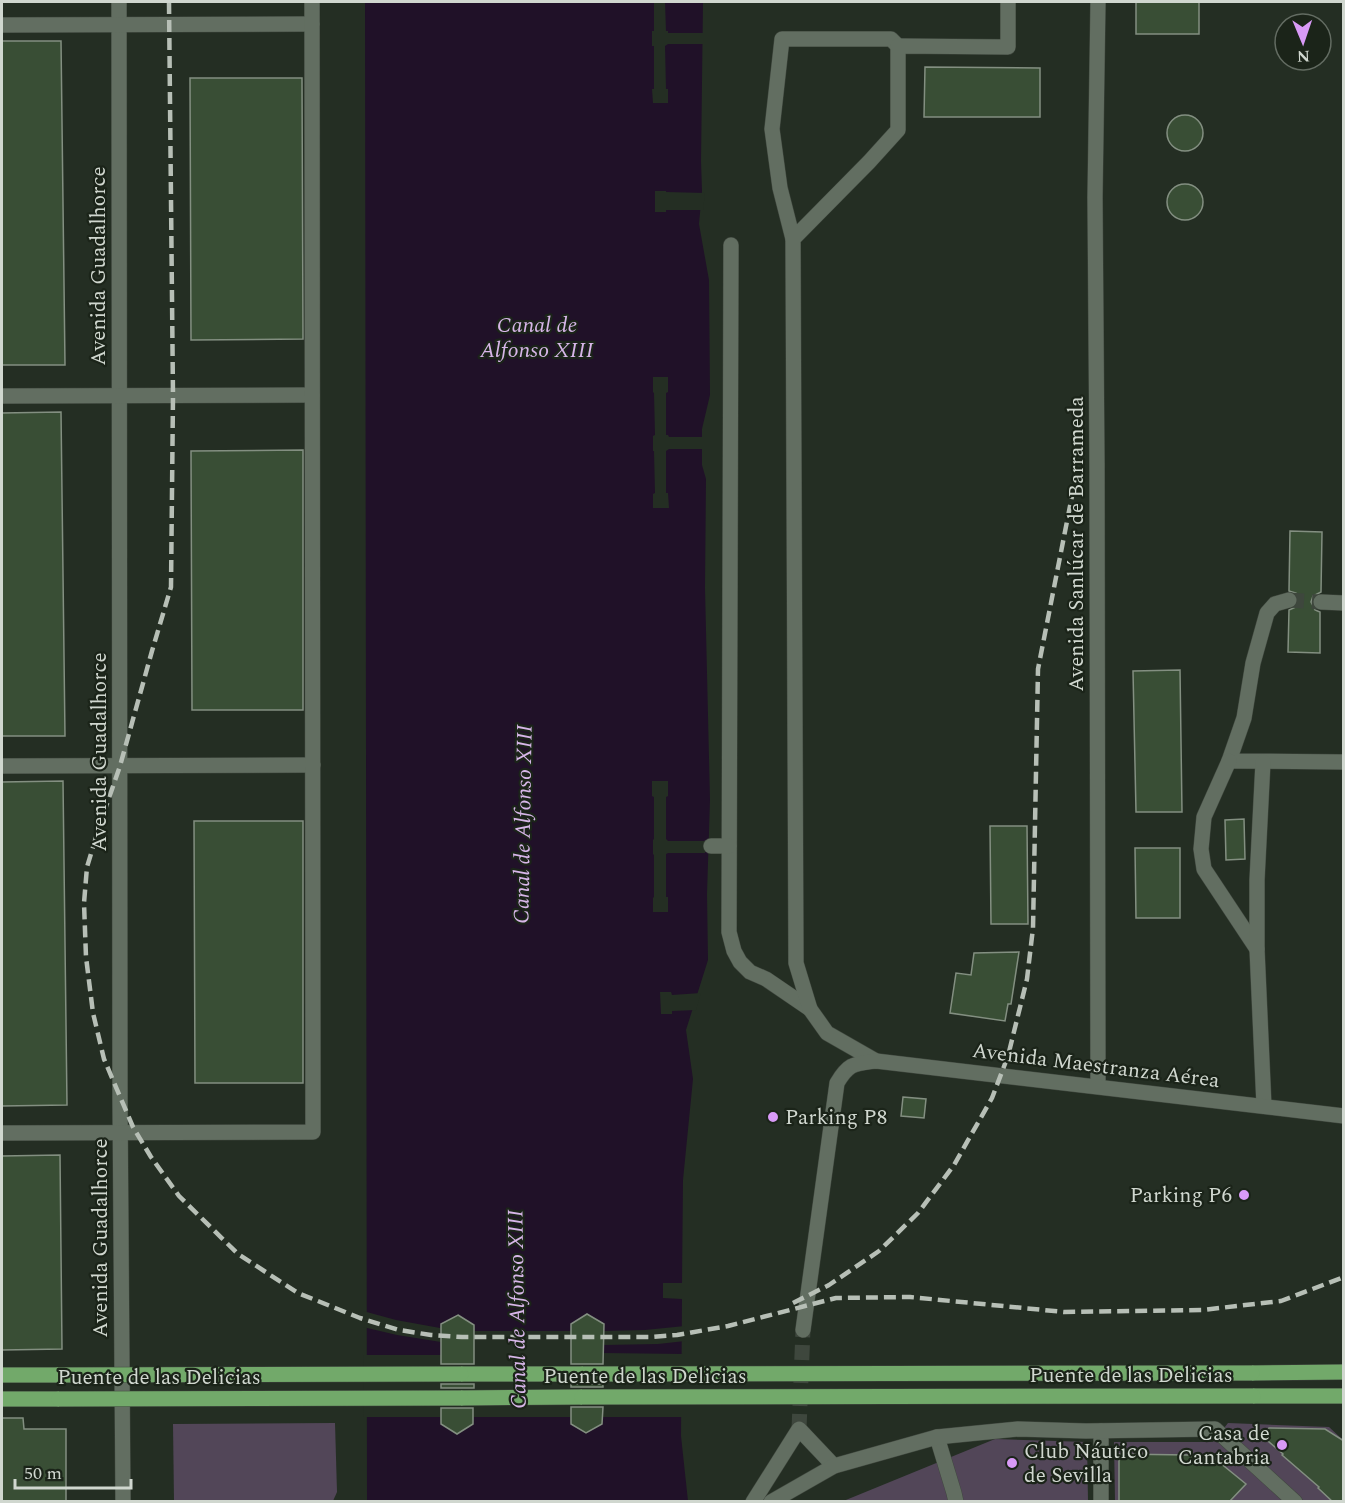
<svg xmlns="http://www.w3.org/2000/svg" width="1345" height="1503" viewBox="0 0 1345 1503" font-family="Spectral,serif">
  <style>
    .green { fill: #524658 }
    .water { fill: #201128 }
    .pier { fill: #242e23 }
    .building { fill: #394e35; stroke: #838f81; stroke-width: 1.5 }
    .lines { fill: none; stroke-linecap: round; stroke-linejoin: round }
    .minor-tunnel { stroke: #3e473d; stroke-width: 15; stroke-dasharray: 15 8; stroke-linecap: butt }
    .minor-casing { stroke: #40483f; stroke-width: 16 }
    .major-casing { stroke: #40483f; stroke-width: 16 }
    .minor { stroke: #626e61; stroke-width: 15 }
    .major { stroke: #72a96a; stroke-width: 15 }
    .rail { stroke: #b7bfb6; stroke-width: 4.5; stroke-dasharray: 12 6; stroke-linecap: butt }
    .major-bridge-casing { stroke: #40483f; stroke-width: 16; stroke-linecap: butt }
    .major-bridge { stroke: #72a96a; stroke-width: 15 }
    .poi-dot { fill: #d99af7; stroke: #1b2419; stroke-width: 2 }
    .labels { text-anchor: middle; stroke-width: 4.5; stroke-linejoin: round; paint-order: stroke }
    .street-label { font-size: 21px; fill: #d0d7cf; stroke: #1b2419 }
    .poi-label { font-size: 21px; fill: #d0d7cf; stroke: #1b2419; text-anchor: start }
    .water-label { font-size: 22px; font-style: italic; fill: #d7b6e8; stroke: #1b2419 }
  </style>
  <rect width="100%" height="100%" fill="#242e23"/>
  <g class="green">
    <path d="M 335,1423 L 337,1492 L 333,1501 L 174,1501 L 173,1424 Z"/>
    <path d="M 1228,1423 L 1329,1427 L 1343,1440 L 1343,1501 L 1115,1501 L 1114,1442 L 1213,1442 Z"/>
    <path d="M 995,1439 L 1087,1442 L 1088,1501 L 841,1502 Z"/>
  </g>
  <path class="water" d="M 365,2 L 703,2 L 701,161 L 702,191 L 699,224 L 709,280 L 710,395 L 702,429 L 702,465 L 706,479 L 705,588 L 710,800 L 707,894 L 708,960 L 686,1030 L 693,1079 L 683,1180 L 682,1283 L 663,1283 L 663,1298 L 682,1299 L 681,1436 L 688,1501 L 357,1502 L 367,1501 Z"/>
  <g class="pier">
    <path d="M 654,2 L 665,2 L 666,31 L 668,31 L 668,33 L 705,33 L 705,44 L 668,44 L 665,46 L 666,89 L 668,89 L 668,103 L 653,103 L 652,89 L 654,89 L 654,46 L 652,46 L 652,31 L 654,31 Z"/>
    <path d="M 655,191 L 666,191 L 666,192 L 705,193 L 703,210 L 666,210 L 666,212 L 655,212 Z"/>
    <path d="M 653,377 L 668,377 L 668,392 L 666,393 L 666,435 L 668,435 L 669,437 L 705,437 L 705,449 L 669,449 L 666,451 L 666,493 L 668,493 L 669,508 L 653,508 L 653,494 L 655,493 L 654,451 L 653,451 L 653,436 L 655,435 L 654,393 L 653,392 Z"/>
    <path d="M 652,781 L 668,781 L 668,796 L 666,797 L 666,839 L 668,841 L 705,841 L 705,853 L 668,853 L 666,854 L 666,897 L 668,897 L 668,912 L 653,912 L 653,898 L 654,897 L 654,855 L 653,854 L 653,840 L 654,839 L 654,797 L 652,796 Z"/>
    <path d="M 660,992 L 671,992 L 672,995 L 701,993 L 696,1010 L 672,1011 L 672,1014 L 661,1014 Z"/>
    <path d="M 363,1311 L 396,1320 L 440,1328 L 441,1324 L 458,1315 L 474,1325 L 475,1331 L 571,1331 L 571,1324 L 587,1314 L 604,1331 L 645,1330 L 685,1326 L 685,1341 L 658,1344 L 604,1345 L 603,1353 L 684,1354 L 684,1417 L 603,1417 L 602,1424 L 586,1433 L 571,1424 L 570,1417 L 474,1417 L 473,1424 L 457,1434 L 441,1424 L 440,1417 L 364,1417 L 363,1355 L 441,1355 L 441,1342 L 397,1335 L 363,1327 Z"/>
  </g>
  <g class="building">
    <rect x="1136" y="2" width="63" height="32"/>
    <path d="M 2,41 L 61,41 L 65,365 L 2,365 Z"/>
    <path d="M 925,67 L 1040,68 L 1040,117 L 924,117 Z"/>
    <path d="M 190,78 L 302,78 L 303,339 L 191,340 Z"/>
    <circle cx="1185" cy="133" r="18"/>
    <circle cx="1185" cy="202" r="18"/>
    <path d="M 61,412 L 65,736 L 2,736 L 2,413 Z"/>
    <path d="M 303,450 L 303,710 L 192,710 L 191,451 Z"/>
    <path d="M 1290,531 L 1322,532 L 1321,592 L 1313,596 L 1311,602 L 1315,610 L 1320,612 L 1320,653 L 1288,652 L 1289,610 L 1296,607 L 1299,602 L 1296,593 L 1289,591 Z"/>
    <path d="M 1180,670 L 1182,812 L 1136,812 L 1133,671 Z"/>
    <path d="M 63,781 L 67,1105 L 2,1106 L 2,782 Z"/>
    <path d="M 1244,819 L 1245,859 L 1226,860 L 1225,820 Z"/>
    <path d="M 194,821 L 303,821 L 303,1083 L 195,1083 Z"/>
    <path d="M 990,826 L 1027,826 L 1028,924 L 991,924 Z"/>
    <path d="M 1135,848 L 1180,848 L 1180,918 L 1136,918 Z"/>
    <path d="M 1019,952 L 1011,1004 L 1008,1004 L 1005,1021 L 950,1013 L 956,973 L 971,975 L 974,953 Z"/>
    <path d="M 903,1097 L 926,1099 L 924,1118 L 901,1116 Z"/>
    <path d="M 60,1155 L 62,1349 L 2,1350 L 2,1156 Z"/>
    <path d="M 587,1314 L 604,1324 L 603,1364 L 571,1364 L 571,1324 Z"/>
    <path d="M 458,1315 L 474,1325 L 474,1364 L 441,1364 L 441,1324 Z"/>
    <rect x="441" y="1384" width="33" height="4"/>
    <rect x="571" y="1384" width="32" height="3"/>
    <path d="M 571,1407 L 603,1407 L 602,1424 L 586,1433 L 571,1424 Z"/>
    <path d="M 441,1408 L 473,1408 L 473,1424 L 457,1434 L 441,1424 Z"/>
    <path d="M 2,1418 L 23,1418 L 24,1429 L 66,1429 L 66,1502 L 2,1502 Z"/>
    <path d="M 1269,1428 L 1325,1429 L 1344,1441 L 1344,1502 L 1333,1502 L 1318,1488 L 1319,1487 L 1282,1455 L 1283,1454 L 1262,1436 Z"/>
    <path d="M 1119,1454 L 1188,1455 L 1214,1458 L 1246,1484 L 1229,1502 L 1119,1502 Z"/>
  </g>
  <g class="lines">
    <g class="minor-tunnel">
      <path d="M 1289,600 L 1321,602"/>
      <path d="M 799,1429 L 803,1330"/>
    </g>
    <g class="minor-casing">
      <g id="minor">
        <path d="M 119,2 L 120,1099 L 123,1502"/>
        <path d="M 1098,2 L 1095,197 L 1097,463 L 1098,1086"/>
        <path d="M 2,25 L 312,24"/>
        <path d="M 793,239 L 780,188 L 772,129 L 782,39 L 891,39 L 898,46"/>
        <path d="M 731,245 L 729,932 L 734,951 L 740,962 L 750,972 L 766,979 L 810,1009"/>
        <path d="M 2,396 L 312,395"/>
        <path d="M 1289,600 L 1275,604 L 1267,613 L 1253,663 L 1244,718 L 1229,761 L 1344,762"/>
        <path d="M 1321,602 L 1344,603"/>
        <path d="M 1229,761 L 1204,817 L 1201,849 L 1204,869 L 1257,949"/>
        <path d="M 1263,762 L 1257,880 L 1257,949 L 1264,1106"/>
        <path d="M 2,766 L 313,765"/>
        <path d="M 711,846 L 729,846"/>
        <path d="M 876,1061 L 827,1033 L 810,1009 L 796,963 L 793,239 L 869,162 L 898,130 L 898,46 L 1008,47 L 1008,2"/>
        <path d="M 2,1133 L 313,1132 L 312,2"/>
        <path d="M 803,1330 L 837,1083 C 849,1063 854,1064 876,1061 L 1344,1116"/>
        <path d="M 1101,1431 L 1101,1502"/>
        <path d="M 937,1437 L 954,1493 L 956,1502"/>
        <path d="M 753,1502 L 799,1429 L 834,1466"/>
        <path d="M 771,1502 L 834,1466 L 937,1437 L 1018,1429 L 1086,1431 L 1215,1429 L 1295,1502"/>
      </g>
    </g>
    <g class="major-casing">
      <g id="major">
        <path d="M 1252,1373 L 1344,1372"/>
        <path d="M 461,1374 L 583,1374"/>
        <path d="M 2,1375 L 58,1375"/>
        <path d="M 1253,1396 L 1344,1396"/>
        <path d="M 461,1398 L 582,1397"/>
        <path d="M 2,1399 L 59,1399"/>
      </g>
    </g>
    <use href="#minor" class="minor"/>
    <use href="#major" class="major"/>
    <g class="rail">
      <path d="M 169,2 L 173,396 L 171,587 L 152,651 L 120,766 L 101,821 L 87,867 L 84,903 L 86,957 L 93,1013 L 104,1059 L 133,1127 L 151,1157 L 179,1196 L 238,1254 L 298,1293 L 360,1318 L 399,1330 L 431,1335 L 462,1337 L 651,1337 L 677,1335 L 728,1326 L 836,1298 L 910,1297 L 1064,1312 L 1202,1310 L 1281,1301 L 1344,1277"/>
      <path d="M 793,1303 L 829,1285 L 879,1251 L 918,1213 L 954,1165 L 992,1098 L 1008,1056 L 1027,979 L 1033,928 L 1038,669 L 1072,496"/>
    </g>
    <g class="major-bridge-casing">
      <g id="major-bridge">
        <path d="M 583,1374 L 1252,1373"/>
        <path d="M 58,1375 L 461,1374"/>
        <path d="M 582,1397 L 1253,1396"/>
        <path d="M 59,1399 L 461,1398"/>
      </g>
    </g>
    <use href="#major-bridge" class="major-bridge"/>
  </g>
  <g class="poi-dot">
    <circle cx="773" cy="1117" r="6"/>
    <circle cx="1244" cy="1195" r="6"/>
    <circle cx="1282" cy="1445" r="6"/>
    <circle cx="1012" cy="1463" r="6"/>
  </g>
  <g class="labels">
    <g class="street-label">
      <text transform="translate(98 266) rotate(-90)" y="7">Avenida Guadalhorce</text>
      <text transform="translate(1076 544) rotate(-90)" y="7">Avenida Sanlúcar de Barrameda</text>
      <text transform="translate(99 752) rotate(-90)" y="7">Avenida Guadalhorce</text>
      <text transform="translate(1096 1065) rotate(7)" y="7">Avenida Maestranza Aérea</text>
      <text transform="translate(100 1238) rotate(-90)" y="7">Avenida Guadalhorce</text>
      <text x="1131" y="1382">Puente de las Delicias</text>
      <text x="645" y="1383">Puente de las Delicias</text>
      <text x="159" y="1384">Puente de las Delicias</text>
    </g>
    <g class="poi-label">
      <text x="785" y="1124">Parking P8</text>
      <text x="1232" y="1202" text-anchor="end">Parking P6</text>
      <text x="1270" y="1440" text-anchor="end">Casa de<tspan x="1270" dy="24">Cantabria</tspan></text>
      <text x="1024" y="1458">Club Náutico<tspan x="1024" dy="24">de Sevilla</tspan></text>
    </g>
    <g class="water-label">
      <text x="537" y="332">Canal de<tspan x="537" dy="25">Alfonso XIII</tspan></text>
      <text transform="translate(522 824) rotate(-89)" y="8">Canal de Alfonso XIII</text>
      <text transform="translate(516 1309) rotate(-91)" y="8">Canal de Alfonso XIII</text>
    </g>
  </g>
  <rect width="1345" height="1503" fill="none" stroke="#d0d7cf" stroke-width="6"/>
  <g transform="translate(1303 42) rotate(178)"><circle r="28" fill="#1b2419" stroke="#636c62" stroke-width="1.5"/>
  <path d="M0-4.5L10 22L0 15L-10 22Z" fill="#d99af7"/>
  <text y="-9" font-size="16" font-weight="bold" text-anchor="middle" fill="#d0d7cf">N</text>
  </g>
  <path d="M15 1479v9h116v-9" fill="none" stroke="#d0d7cf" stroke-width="3"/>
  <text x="24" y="1479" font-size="18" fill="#d0d7cf" stroke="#1b2419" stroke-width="4.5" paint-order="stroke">50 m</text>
</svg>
